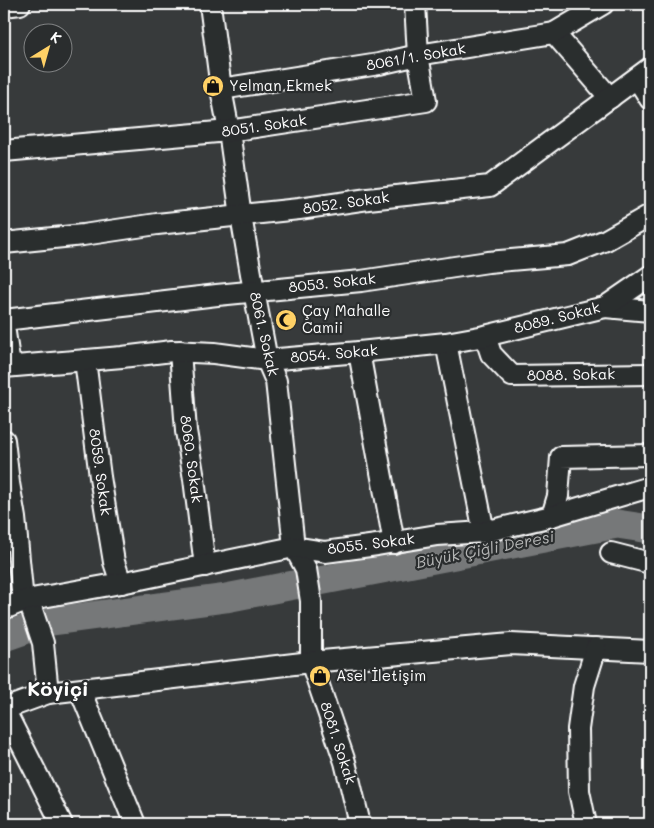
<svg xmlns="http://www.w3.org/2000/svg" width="654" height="828" viewBox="0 0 654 828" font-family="Mali,sans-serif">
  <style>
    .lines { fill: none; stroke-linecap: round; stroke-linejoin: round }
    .river { stroke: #767879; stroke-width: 29 }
    .minor-casing { stroke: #fff; stroke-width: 24 }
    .minor { stroke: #2a2d2e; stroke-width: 20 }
    .labels { text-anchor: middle; stroke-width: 4.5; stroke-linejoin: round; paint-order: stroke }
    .street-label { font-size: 15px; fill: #fff; stroke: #2a2d2e }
    .poi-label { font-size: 15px; fill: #fff; stroke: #2a2d2e; text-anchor: start }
    .water-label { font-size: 16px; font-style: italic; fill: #b4b5b5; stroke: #2a2d2e }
    .district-label { font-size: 20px; font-weight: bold; fill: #fff; stroke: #2a2d2e }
  </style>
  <rect width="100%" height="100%" fill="#373a3b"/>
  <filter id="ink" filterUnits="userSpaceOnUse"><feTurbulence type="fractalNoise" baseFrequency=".02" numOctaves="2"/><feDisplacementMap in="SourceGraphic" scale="10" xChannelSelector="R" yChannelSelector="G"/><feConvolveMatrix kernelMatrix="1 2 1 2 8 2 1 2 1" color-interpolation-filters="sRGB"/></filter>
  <g filter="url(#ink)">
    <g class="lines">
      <g class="river">
        <path d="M 319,581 L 617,524 L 650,529"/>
        <path d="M 53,621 L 226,598 L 299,584"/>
        <path d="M 4,637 L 24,630"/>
      </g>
      <g class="minor-casing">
        <g id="minor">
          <path d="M 210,4 L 221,89 L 229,131 L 241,216 L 254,291 L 267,360 L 276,381 L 294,547 L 306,569 L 311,601 L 311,662 L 345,762 L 360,824"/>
          <path d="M 4,6 L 20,4"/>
          <path d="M 554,33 L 610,98"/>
          <path d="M 637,78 L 650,99"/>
          <path d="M 221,89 L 379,64 L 418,55 L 554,33 L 603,4"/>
          <path d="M 4,151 L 229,131 L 426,101 L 418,55 L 415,4"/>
          <path d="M 4,243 L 83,235 L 157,224 L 299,209 L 368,199 L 490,186 L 650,68"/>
          <path d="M 605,307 L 650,311"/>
          <path d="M 4,320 L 217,295 L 361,281 L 488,262 L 568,255 L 606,240 L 650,215"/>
          <path d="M 4,326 L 10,366"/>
          <path d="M 485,336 L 491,354 L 512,376 L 650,374"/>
          <path d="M 446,343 L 484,532"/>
          <path d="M 180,351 L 186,431 L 194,479 L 205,566"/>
          <path d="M 359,352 L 394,543"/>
          <path d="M 85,360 L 100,477 L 114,562 L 121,583"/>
          <path d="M 4,367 L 122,357 L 172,351 L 214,353 L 267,360 L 359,352 L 446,343 L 485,336 L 605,307 L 650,276"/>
          <path d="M 4,440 L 9,483 L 15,518 L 22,591 L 26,600 L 32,610 L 43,643 L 48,693"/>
          <path d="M 552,516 L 558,496 L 561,457 L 650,455"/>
          <path d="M 611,553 L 650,563"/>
          <path d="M 4,609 L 26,600 L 121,583 L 294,547 L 325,552 L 377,545 L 437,535 L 484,532 L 552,516 L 643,489 L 650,488"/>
          <path d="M 80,690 L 135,824"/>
          <path d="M 4,709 L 48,693 L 311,662 L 511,644 L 650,651"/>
          <path d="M 4,709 L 62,824"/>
          <path d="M 586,824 L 579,791 L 578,729 L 584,686 L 596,648"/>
        </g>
      </g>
      <use href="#minor" class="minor"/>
    </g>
  </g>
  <defs>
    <g id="shop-disc" transform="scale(1.125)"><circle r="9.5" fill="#ffd166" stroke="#2a2d2e"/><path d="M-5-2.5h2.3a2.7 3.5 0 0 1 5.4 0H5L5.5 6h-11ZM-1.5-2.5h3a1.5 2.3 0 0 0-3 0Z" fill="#111"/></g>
    <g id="mosque-disc" transform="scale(1.125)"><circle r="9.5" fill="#ffd166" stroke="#2a2d2e"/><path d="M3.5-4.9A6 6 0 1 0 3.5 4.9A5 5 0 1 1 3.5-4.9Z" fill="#111"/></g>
  </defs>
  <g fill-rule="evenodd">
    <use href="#shop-disc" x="213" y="86"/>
    <use href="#mosque-disc" x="286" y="320"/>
    <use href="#shop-disc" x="320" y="676"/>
  </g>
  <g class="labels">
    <g class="street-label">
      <text transform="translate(416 57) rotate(-10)" y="5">8061/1. Sokak</text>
      <text transform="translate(264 126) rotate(-8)" y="5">8051. Sokak</text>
      <text transform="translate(346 203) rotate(-8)" y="5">8052. Sokak</text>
      <text transform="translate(332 283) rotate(-6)" y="5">8053. Sokak</text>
      <text transform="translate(557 318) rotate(-14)" y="5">8089. Sokak</text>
      <text transform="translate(264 334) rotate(77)" y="5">8061. Sokak</text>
      <text transform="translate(334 354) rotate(-5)" y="5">8054. Sokak</text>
      <text transform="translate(571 375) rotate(-1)" y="5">8088. Sokak</text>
      <text transform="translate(191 459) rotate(82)" y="5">8060. Sokak</text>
      <text transform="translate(100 472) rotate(82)" y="5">8059. Sokak</text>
      <text transform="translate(371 544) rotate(-7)" y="5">8055. Sokak</text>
      <text transform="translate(338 743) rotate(72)" y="5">8081. Sokak</text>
    </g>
    <g class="poi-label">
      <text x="229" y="91">Yelman Ekmek</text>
      <text x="302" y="316">Çay Mahalle<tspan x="302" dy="17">Camii</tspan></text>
      <text x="336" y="681">Asel İletişim</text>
    </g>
    <g class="water-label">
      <text transform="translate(485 549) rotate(-11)" y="6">Büyük Çiğli Deresi</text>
    </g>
    <g class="district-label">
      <text x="58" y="696">Köyiçi</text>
    </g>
  </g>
  <rect width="654" height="828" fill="none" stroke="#2a2d2e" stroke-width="20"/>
  <rect x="10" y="10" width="634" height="808" fill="none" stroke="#fff" stroke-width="2" filter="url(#ink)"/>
  <g transform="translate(48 48) rotate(37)"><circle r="24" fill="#2a2d2e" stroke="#7f8182"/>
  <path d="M0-4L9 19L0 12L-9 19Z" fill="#ffd166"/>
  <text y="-8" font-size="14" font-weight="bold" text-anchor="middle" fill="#ffffff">K</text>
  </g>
</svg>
